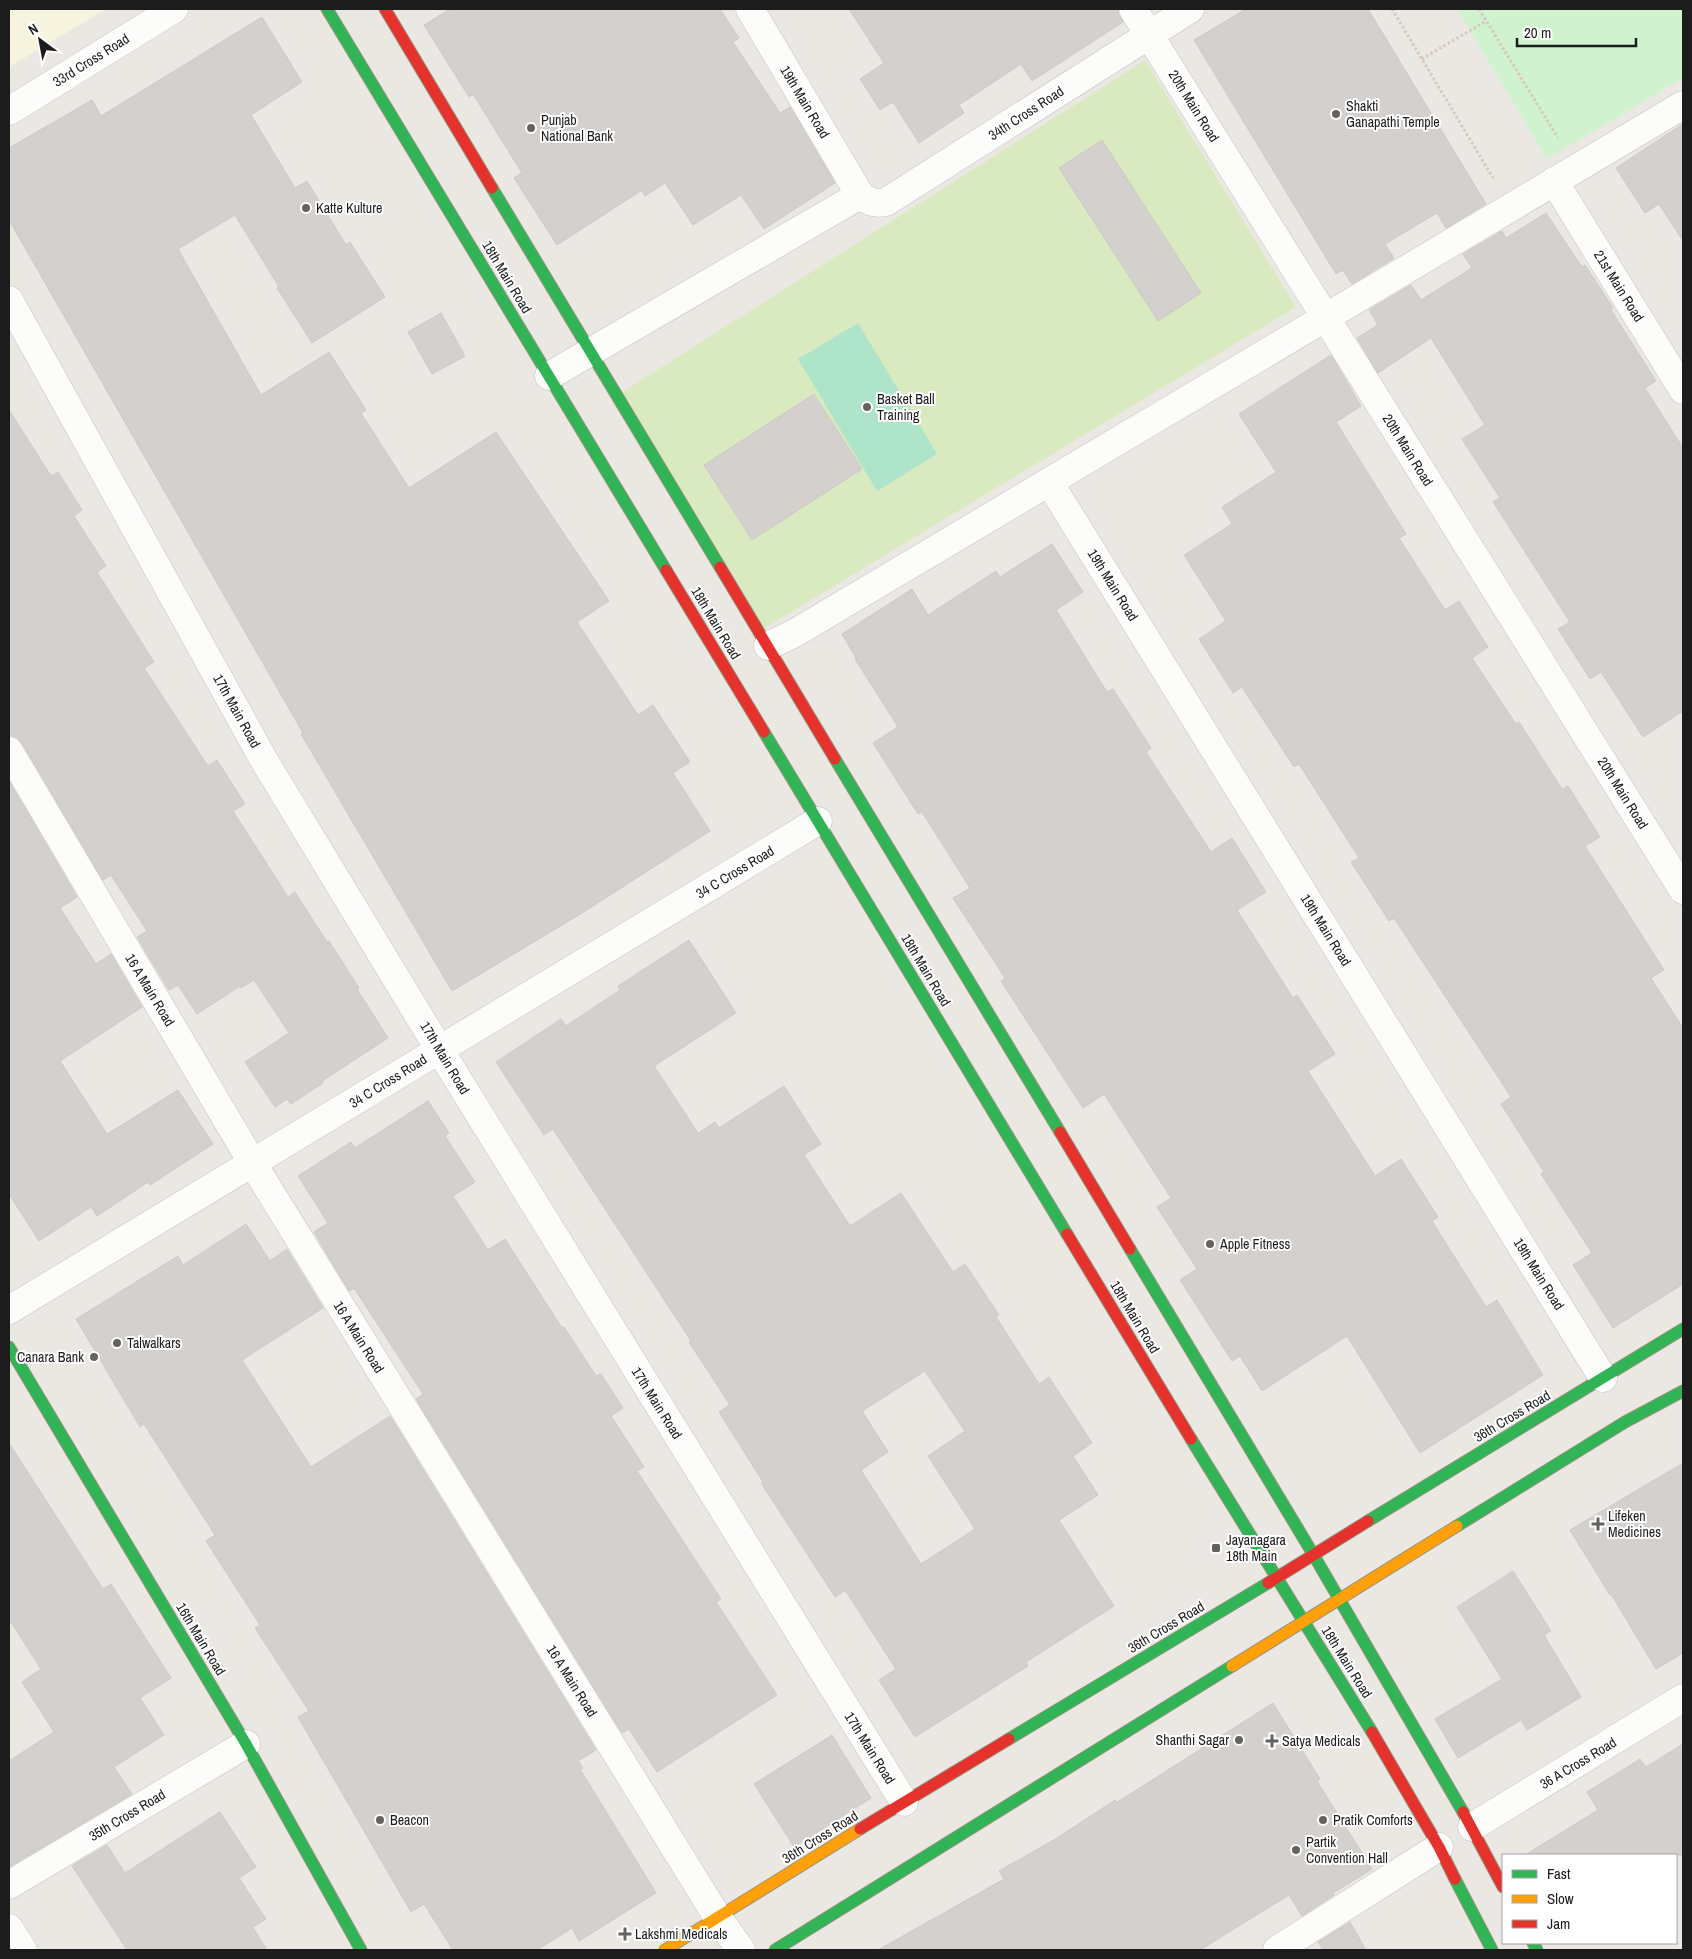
<svg xmlns="http://www.w3.org/2000/svg" width="1692" height="1959" viewBox="0 0 1692 1959" font-family="'Archivo Narrow',sans-serif">
  <style>
    .education { fill: #f6f4de }
    .grass { fill: #d9eac1 }
    .park { fill: #d1f2cf }
    .pitch { fill: #ade4ca }
    .building { fill: #d3d0cd; stroke: #cec9c5; fill-rule: evenodd }
    .lines { fill: none; stroke-linecap: round; stroke-linejoin: round }
    .street-casing { stroke: #c3c2c0; stroke-width: 29 }
    .fast-casing { stroke: #94947c; stroke-width: 13 }
    .slow-casing { stroke: #94947c; stroke-width: 13 }
    .jam-casing { stroke: #94947c; stroke-width: 13 }
    .path { stroke: #d7c6c3; stroke-width: 3; stroke-dasharray: 2.5 2.5; stroke-linecap: butt }
    .street { stroke: #fcfcfb; stroke-width: 28 }
    .fast { stroke: #30b455; stroke-width: 11 }
    .slow { stroke: #ff9f0a; stroke-width: 11 }
    .jam { stroke: #e5322d; stroke-width: 11 }
    .poi-dot { fill: #646362; stroke: #fff; stroke-width: 2 }
    .labels { text-anchor: middle; stroke-width: 4; stroke-linejoin: round; paint-order: stroke }
    .street-label { font-size: 14px; fill: #1c1c1c; stroke: #fff }
    .poi-label { font-size: 14px; fill: #1c1c1c; stroke: #fff; text-anchor: start }
  </style>
  <rect width="100%" height="100%" fill="#ebe8e4"/>
  <path class="education" d="M 9,9 L 106,9 L 9,67 Z"/>
  <path class="grass" d="M 1145,60 L 1296,307 L 761,630 L 621,393 Z"/>
  <path class="park" d="M 1457,9 L 1683,9 L 1683,78 L 1547,159 Z"/>
  <path class="pitch" d="M 858,323 L 937,454 L 877,491 L 798,359 Z"/>
  <g class="building">
    <path d="M 450,9 L 720,9 L 739,38 L 733,42 L 780,113 L 790,107 L 835,183 L 764,229 L 741,195 L 693,225 L 665,183 L 645,196 L 642,190 L 557,245 L 514,178 L 522,173 L 473,94 L 469,97 L 424,25 Z"/>
    <path d="M 849,9 L 1118,9 L 1123,22 L 1032,81 L 1021,64 L 959,105 L 964,113 L 919,143 L 893,102 L 880,110 L 860,79 L 884,63 Z"/>
    <path d="M 1246,9 L 1368,9 L 1486,204 L 1446,228 L 1437,213 L 1385,244 L 1394,258 L 1352,284 L 1343,270 L 1336,274 L 1194,40 Z"/>
    <path d="M 262,17 L 302,82 L 251,115 L 295,188 L 307,181 L 346,245 L 350,242 L 385,297 L 312,343 L 277,288 L 279,287 L 235,215 L 178,249 L 261,395 L 329,352 L 366,410 L 361,413 L 409,488 L 496,432 L 609,601 L 577,622 L 638,715 L 653,705 L 690,762 L 673,773 L 710,831 L 582,913 L 452,991 L 301,734 L 303,733 L 9,220 L 9,148 L 92,100 L 101,116 Z"/>
    <path d="M 1683,124 L 1683,241 L 1659,204 L 1645,213 L 1616,168 Z"/>
    <path d="M 1102,140 L 1201,293 L 1158,321 L 1059,168 Z"/>
    <path d="M 1546,213 L 1582,267 L 1585,265 L 1613,308 L 1611,310 L 1656,381 L 1645,388 L 1683,448 L 1683,711 L 1643,737 L 1601,672 L 1590,679 L 1558,629 L 1570,622 L 1493,502 L 1500,498 L 1462,439 L 1485,425 L 1431,338 L 1378,373 L 1357,338 L 1378,325 L 1369,310 L 1411,285 L 1421,300 L 1472,268 L 1463,254 L 1502,231 L 1506,238 Z"/>
    <path d="M 441,313 L 465,356 L 432,374 L 408,332 Z"/>
    <path d="M 1331,355 L 1361,406 L 1336,422 L 1406,534 L 1399,538 L 1445,610 L 1459,601 L 1488,647 L 1472,658 L 1516,724 L 1519,722 L 1562,789 L 1568,786 L 1600,837 L 1585,846 L 1664,970 L 1651,978 L 1683,1028 L 1683,1284 L 1613,1328 L 1573,1265 L 1592,1253 L 1541,1174 L 1544,1172 L 1501,1104 L 1511,1097 L 1394,918 L 1389,921 L 1351,862 L 1359,858 L 1299,764 L 1294,767 L 1242,687 L 1233,693 L 1199,639 L 1226,621 L 1184,555 L 1232,524 L 1222,507 L 1276,472 L 1239,414 Z"/>
    <path d="M 814,394 L 862,469 L 752,540 L 704,465 Z"/>
    <path d="M 9,410 L 51,476 L 58,472 L 82,510 L 74,516 L 106,566 L 97,572 L 154,662 L 144,668 L 208,766 L 217,760 L 245,804 L 233,811 L 288,897 L 295,892 L 327,942 L 329,941 L 359,988 L 357,989 L 388,1038 L 322,1081 L 323,1083 L 291,1104 L 287,1099 L 275,1107 L 245,1062 L 289,1033 L 254,980 L 241,988 L 240,986 L 197,1014 L 178,985 L 169,990 L 137,937 L 147,931 L 111,875 L 103,880 L 22,743 L 16,737 L 9,735 Z"/>
    <path d="M 1052,544 L 1083,592 L 1056,610 L 1107,692 L 1113,689 L 1151,748 L 1146,752 L 1211,852 L 1232,838 L 1266,892 L 1237,910 L 1293,998 L 1297,995 L 1335,1054 L 1308,1071 L 1375,1176 L 1401,1159 L 1438,1217 L 1432,1221 L 1486,1307 L 1497,1300 L 1543,1375 L 1420,1453 L 1347,1336 L 1262,1391 L 1240,1356 L 1232,1361 L 1180,1280 L 1197,1269 L 1157,1207 L 1171,1198 L 1104,1094 L 1083,1108 L 1001,981 L 1005,978 L 953,898 L 970,888 L 922,812 L 918,814 L 873,743 L 898,727 L 855,659 L 856,658 L 842,634 L 912,589 L 928,615 L 996,571 L 1000,577 Z"/>
    <path d="M 9,781 L 77,897 L 60,908 L 96,964 L 111,954 L 142,1007 L 60,1061 L 107,1134 L 178,1090 L 213,1144 L 150,1185 L 148,1182 L 97,1216 L 91,1207 L 39,1241 L 9,1194 Z"/>
    <path d="M 689,940 L 736,1013 L 654,1066 L 698,1133 L 715,1122 L 719,1128 L 784,1086 L 821,1144 L 804,1155 L 850,1226 L 901,1193 L 953,1272 L 965,1264 L 999,1315 L 996,1317 L 1039,1384 L 1049,1377 L 1092,1443 L 1073,1456 L 1098,1495 L 1059,1520 L 1114,1606 L 1026,1662 L 1028,1666 L 915,1737 L 879,1680 L 896,1669 L 845,1590 L 835,1597 L 761,1483 L 763,1482 L 719,1412 L 730,1405 L 689,1342 L 691,1341 L 553,1129 L 544,1135 L 496,1062 L 561,1019 L 566,1026 L 620,990 L 618,986 ZM 925,1371 L 965,1431 L 928,1456 L 975,1529 L 921,1564 L 861,1470 L 888,1452 L 862,1411 Z"/>
    <path d="M 428,1101 L 449,1133 L 445,1136 L 475,1182 L 453,1196 L 488,1250 L 505,1239 L 562,1328 L 564,1327 L 596,1376 L 601,1374 L 623,1408 L 611,1416 L 644,1467 L 637,1471 L 721,1599 L 716,1602 L 777,1695 L 657,1772 L 629,1729 L 622,1733 L 416,1399 L 423,1394 L 354,1288 L 349,1291 L 314,1232 L 328,1223 L 298,1176 L 351,1142 L 355,1148 Z"/>
    <path d="M 246,1224 L 270,1261 L 287,1249 L 323,1308 L 242,1360 L 311,1467 L 390,1416 L 596,1750 L 578,1761 L 583,1768 L 580,1769 L 656,1893 L 579,1941 L 572,1928 L 537,1950 L 453,1950 L 424,1904 L 411,1912 L 298,1717 L 309,1711 L 255,1628 L 260,1625 L 206,1541 L 215,1535 L 144,1424 L 140,1427 L 76,1319 L 178,1256 L 183,1265 Z"/>
    <path d="M 9,1443 L 103,1589 L 111,1584 L 171,1678 L 140,1698 L 164,1735 L 114,1767 L 132,1794 L 9,1867 L 9,1761 L 54,1732 L 22,1682 L 41,1669 L 9,1619 Z"/>
    <path d="M 1683,1463 L 1683,1653 L 1656,1669 L 1611,1594 L 1610,1595 L 1570,1530 Z"/>
    <path d="M 1513,1571 L 1551,1631 L 1544,1635 L 1581,1697 L 1527,1730 L 1521,1720 L 1458,1758 L 1435,1719 L 1502,1679 L 1457,1607 Z"/>
    <path d="M 1273,1703 L 1320,1779 L 1317,1781 L 1372,1869 L 1333,1893 L 1334,1895 L 1302,1916 L 1289,1895 L 1200,1950 L 878,1950 L 1004,1879 L 999,1871 L 1057,1838 L 1115,1800 L 1116,1803 Z"/>
    <path d="M 832,1735 L 871,1798 L 794,1847 L 754,1784 Z"/>
    <path d="M 1683,1744 L 1683,1855 L 1525,1855 L 1598,1810 L 1587,1792 L 1640,1759 L 1646,1767 Z"/>
    <path d="M 220,1812 L 256,1867 L 239,1878 L 266,1919 L 253,1927 L 267,1950 L 127,1950 L 72,1866 L 107,1845 L 125,1873 Z"/>
    <path d="M 1350,1922 L 1366,1950 L 1323,1950 L 1318,1942 Z"/>
  </g>
  <g class="lines">
    <g class="street-casing">
      <g id="street">
        <path d="M 750,9 L 860,195 C 869,202 874,204 886,202 L 1190,9"/>
        <path d="M 1133,9 L 1683,890"/>
        <path d="M 9,111 L 174,9"/>
        <path d="M 1554,181 L 1683,390"/>
        <path d="M 9,300 L 265,762 L 439,1049 L 904,1802"/>
        <path d="M 549,376 L 860,195"/>
        <path d="M 1049,482 L 1603,1378"/>
        <path d="M 768,646 L 795,633 L 1683,105"/>
        <path d="M 9,751 L 253,1164 L 718,1918 L 741,1950"/>
        <path d="M 9,1310 L 818,821"/>
        <path d="M 1472,1827 L 1683,1698"/>
        <path d="M 9,1885 L 246,1744"/>
        <path d="M 9,1928 L 23,1950"/>
        <path d="M 1277,1950 L 1439,1847"/>
      </g>
    </g>
    <g class="fast-casing">
      <g id="fast">
        <path d="M 327,9 L 666,570"/>
        <path d="M 492,188 L 720,567"/>
        <path d="M 764,732 L 1067,1234"/>
        <path d="M 835,759 L 1060,1132"/>
        <path d="M 1130,1249 L 1313,1554 L 1463,1812"/>
        <path d="M 9,1347 L 246,1744 L 361,1950"/>
        <path d="M 1191,1439 L 1372,1732"/>
        <path d="M 1368,1521 L 1683,1329"/>
        <path d="M 1457,1526 L 1625,1422 L 1683,1391"/>
        <path d="M 1009,1739 L 1268,1583"/>
        <path d="M 1455,1879 L 1492,1950"/>
        <path d="M 1533,1943 L 1537,1950"/>
        <path d="M 775,1950 L 1232,1666"/>
      </g>
    </g>
    <g class="slow-casing">
      <g id="slow">
        <path d="M 1232,1666 L 1457,1526"/>
        <path d="M 665,1950 L 860,1829"/>
      </g>
    </g>
    <g class="jam-casing">
      <g id="jam">
        <path d="M 385,9 L 492,188"/>
        <path d="M 720,567 L 835,759"/>
        <path d="M 666,570 L 764,732"/>
        <path d="M 1060,1132 L 1130,1249"/>
        <path d="M 1067,1234 L 1191,1439"/>
        <path d="M 1268,1583 L 1368,1521"/>
        <path d="M 1372,1732 L 1439,1847 L 1455,1879"/>
        <path d="M 1463,1812 L 1503,1887"/>
        <path d="M 860,1829 L 1009,1739"/>
      </g>
    </g>
    <g class="path">
      <path d="M 1392,9 L 1493,178"/>
      <path d="M 1479,9 L 1558,138"/>
      <path d="M 1422,59 L 1486,21"/>
    </g>
    <use href="#street" class="street"/>
    <use href="#fast" class="fast"/>
    <use href="#slow" class="slow"/>
    <use href="#jam" class="jam"/>
  </g>
  <g class="poi-dot">
    <circle cx="1336" cy="114" r="5"/>
    <circle cx="531" cy="128" r="5"/>
    <circle cx="306" cy="208" r="5"/>
    <circle cx="867" cy="407" r="5"/>
    <circle cx="1210" cy="1244" r="5"/>
    <circle cx="117" cy="1343" r="5"/>
    <circle cx="94" cy="1357" r="5"/>
    <path d="M1595.5 1516.5h5v5h5v5h-5v5h-5v-5h-5v-5h5z"/>
    <rect x="1211" y="1543" width="10" height="10" rx="2.5"/>
    <circle cx="1239" cy="1740" r="5"/>
    <path d="M1269.5 1733.5h5v5h5v5h-5v5h-5v-5h-5v-5h5z"/>
    <circle cx="380" cy="1820" r="5"/>
    <circle cx="1323" cy="1820" r="5"/>
    <circle cx="1296" cy="1850" r="5"/>
    <path d="M622.5 1926.5h5v5h5v5h-5v5h-5v-5h-5v-5h5z"/>
  </g>
  <g class="labels">
    <g class="street-label">
      <text transform="translate(91 60) rotate(-32)" y="5">33rd Cross Road</text>
      <text transform="translate(805 102) rotate(59)" y="5">19th Main Road</text>
      <text transform="translate(1194 106) rotate(58)" y="5">20th Main Road</text>
      <text transform="translate(1026 113) rotate(-33)" y="5">34th Cross Road</text>
      <text transform="translate(507 277) rotate(59)" y="5">18th Main Road</text>
      <text transform="translate(1619 286) rotate(58)" y="5">21st Main Road</text>
      <text transform="translate(1408 450) rotate(58)" y="5">20th Main Road</text>
      <text transform="translate(1113 585) rotate(58)" y="5">19th Main Road</text>
      <text transform="translate(716 623) rotate(59)" y="5">18th Main Road</text>
      <text transform="translate(237 711) rotate(61)" y="5">17th Main Road</text>
      <text transform="translate(1623 793) rotate(58)" y="5">20th Main Road</text>
      <text transform="translate(735 872) rotate(-31)" y="5">34 C Cross Road</text>
      <text transform="translate(1326 930) rotate(58)" y="5">19th Main Road</text>
      <text transform="translate(926 970) rotate(59)" y="5">18th Main Road</text>
      <text transform="translate(150 990) rotate(59)" y="5">16 A Main Road</text>
      <text transform="translate(445 1058) rotate(59)" y="5">17th Main Road</text>
      <text transform="translate(388 1081) rotate(-32)" y="5">34 C Cross Road</text>
      <text transform="translate(1539 1274) rotate(58)" y="5">19th Main Road</text>
      <text transform="translate(1135 1317) rotate(59)" y="5">18th Main Road</text>
      <text transform="translate(359 1337) rotate(58)" y="5">16 A Main Road</text>
      <text transform="translate(657 1403) rotate(58)" y="5">17th Main Road</text>
      <text transform="translate(1512 1416) rotate(-31)" y="5">36th Cross Road</text>
      <text transform="translate(1166 1627) rotate(-31)" y="5">36th Cross Road</text>
      <text transform="translate(201 1639) rotate(59)" y="5">16th Main Road</text>
      <text transform="translate(1347 1662) rotate(58)" y="5">18th Main Road</text>
      <text transform="translate(572 1681) rotate(58)" y="5">16 A Main Road</text>
      <text transform="translate(870 1748) rotate(58)" y="5">17th Main Road</text>
      <text transform="translate(1578 1763) rotate(-31)" y="5">36 A Cross Road</text>
      <text transform="translate(127 1815) rotate(-31)" y="5">35th Cross Road</text>
      <text transform="translate(820 1837) rotate(-32)" y="5">36th Cross Road</text>
    </g>
    <g class="poi-label">
      <text x="1346" y="111">Shakti<tspan x="1346" dy="16">Ganapathi Temple</tspan></text>
      <text x="541" y="125">Punjab<tspan x="541" dy="16">National Bank</tspan></text>
      <text x="316" y="213">Katte Kulture</text>
      <text x="877" y="404">Basket Ball<tspan x="877" dy="16">Training</tspan></text>
      <text x="1220" y="1249">Apple Fitness</text>
      <text x="127" y="1348">Talwalkars</text>
      <text x="84" y="1362" text-anchor="end">Canara Bank</text>
      <text x="1608" y="1521">Lifeken<tspan x="1608" dy="16">Medicines</tspan></text>
      <text x="1226" y="1545">Jayanagara<tspan x="1226" dy="16">18th Main</tspan></text>
      <text x="1229" y="1745" text-anchor="end">Shanthi Sagar</text>
      <text x="1282" y="1746">Satya Medicals</text>
      <text x="390" y="1825">Beacon</text>
      <text x="1333" y="1825">Pratik Comforts</text>
      <text x="1306" y="1847">Partik<tspan x="1306" dy="16">Convention Hall</tspan></text>
      <text x="635" y="1939">Lakshmi Medicals</text>
    </g>
  </g>
  <rect width="1692" height="1959" fill="none" stroke="#1c1c1c" stroke-width="20"/>
  <rect x="1502" y="1854" width="175" height="90" fill="#ffffff" stroke="#a4a4a4"/>
  <rect x="1512" y="1870" width="25" height="8" fill="#30b455" stroke="#a4a4a4"/>
  <text x="1547" y="1879" font-size="15" fill="#1c1c1c">Fast</text>
  <rect x="1512" y="1895" width="25" height="8" fill="#ff9f0a" stroke="#a4a4a4"/>
  <text x="1547" y="1904" font-size="15" fill="#1c1c1c">Slow</text>
  <rect x="1512" y="1920" width="25" height="8" fill="#e5322d" stroke="#a4a4a4"/>
  <text x="1547" y="1929" font-size="15" fill="#1c1c1c">Jam</text>
  <g transform="translate(40 40) rotate(328)" stroke="#ffffff" stroke-width="4" paint-order="stroke">
  <path d="M0-4L9 19L0 12L-9 19Z" fill="#1c1c1c"/>
  <text y="-8" font-size="14" font-weight="bold" text-anchor="middle" fill="#1c1c1c">N</text>
  </g>
  <path d="M1517 38v8h119v-8" fill="none" stroke="#1c1c1c" stroke-width="2.5"/>
  <text x="1524" y="38" font-size="15" fill="#1c1c1c" stroke="#ffffff" stroke-width="4" paint-order="stroke">20 m</text>
</svg>
